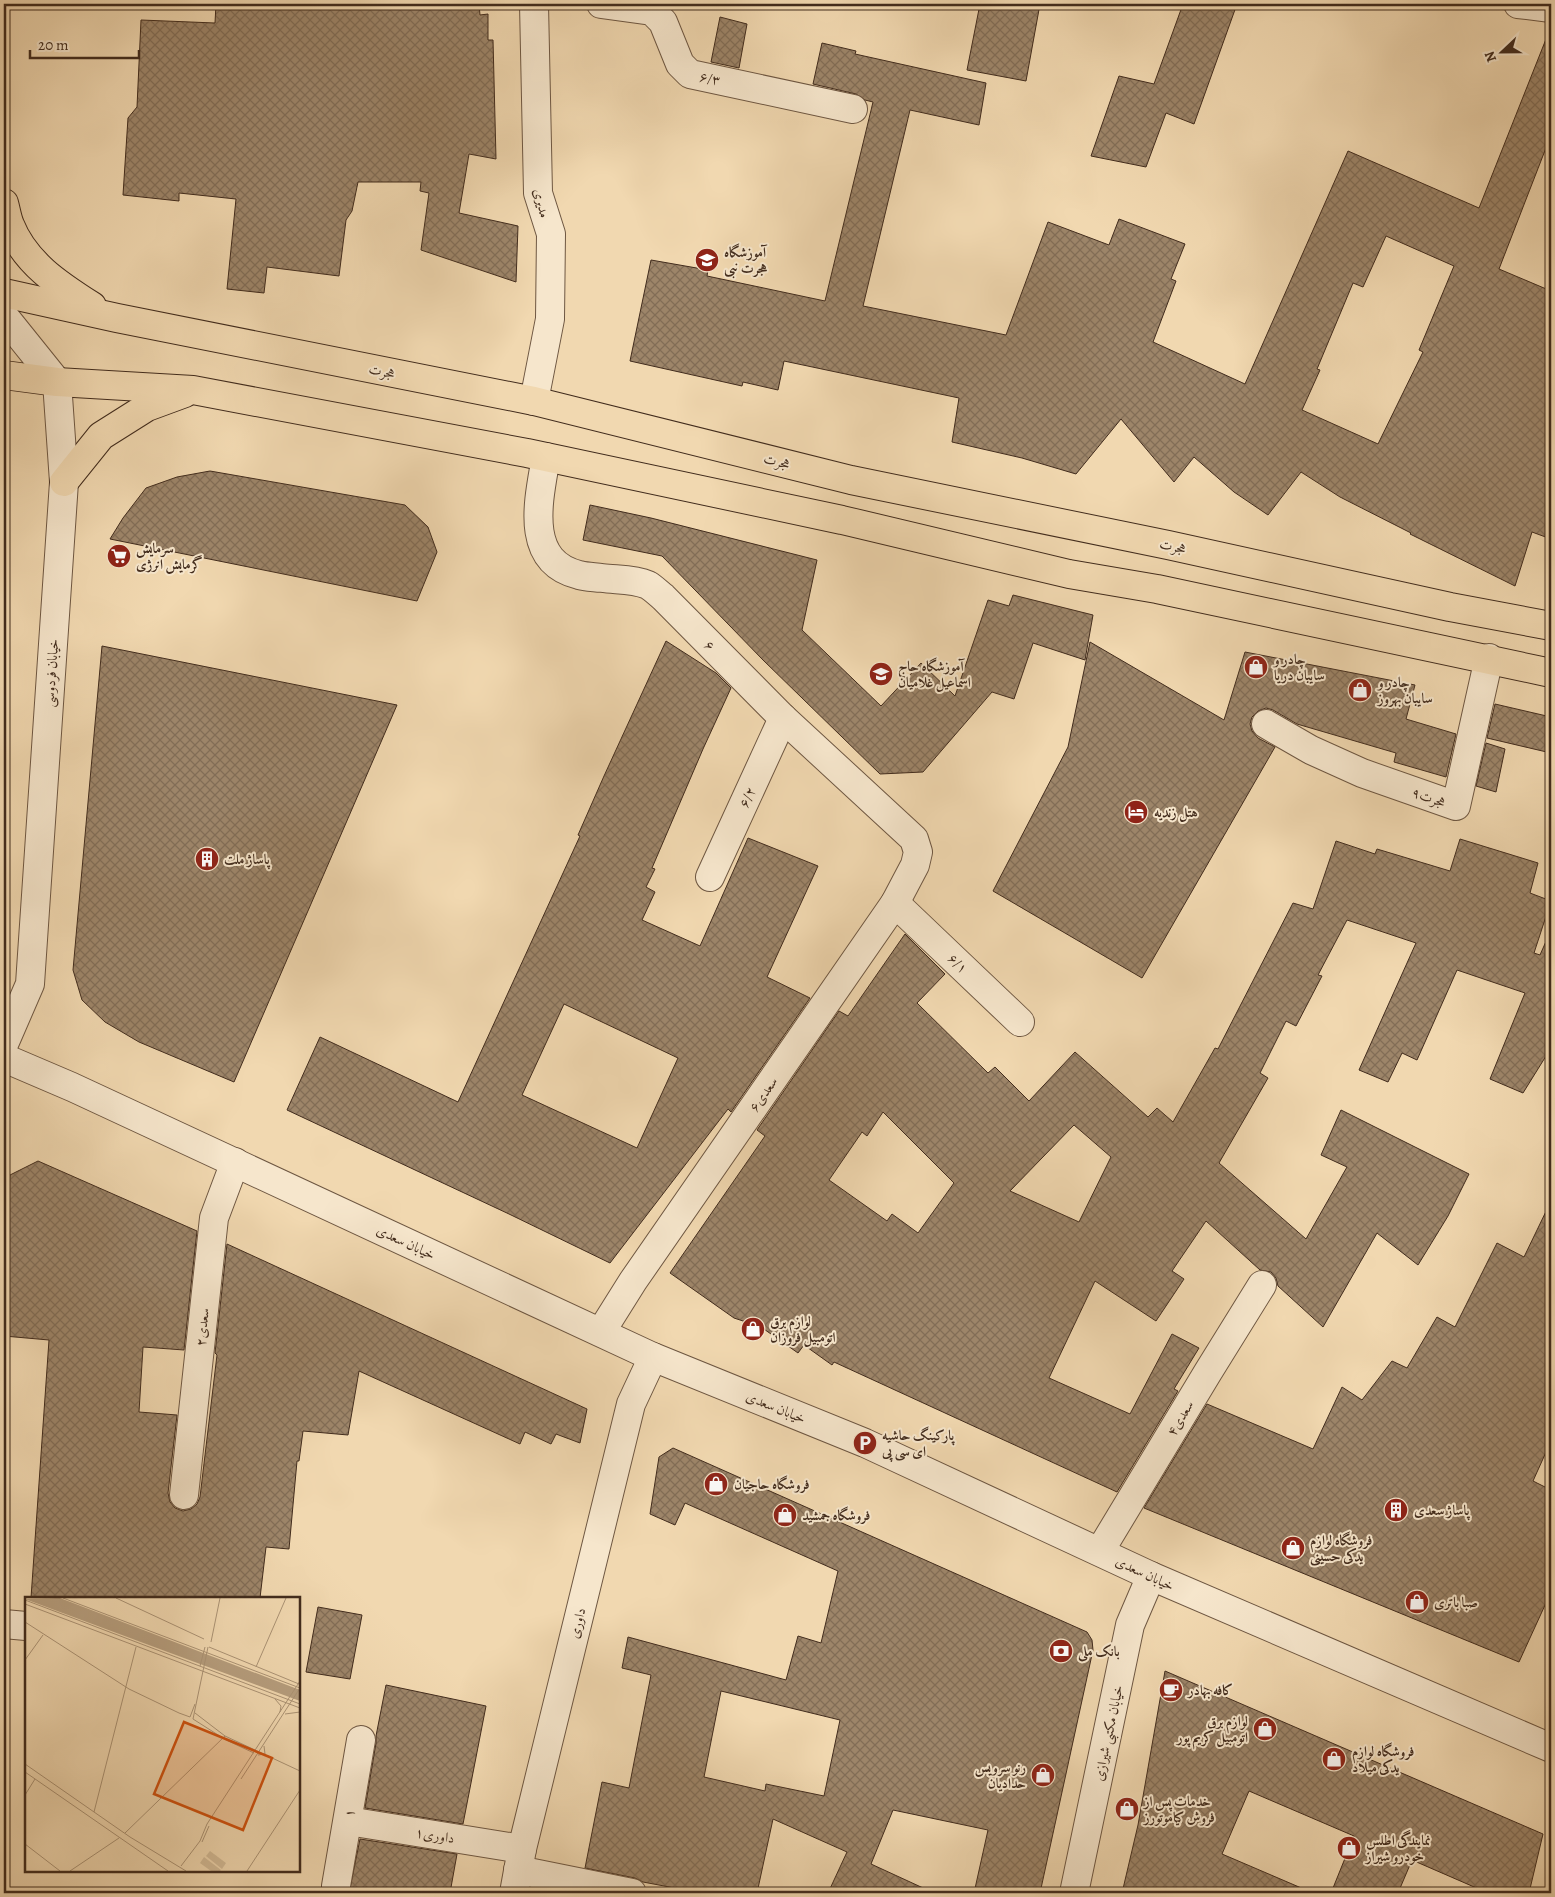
<svg xmlns="http://www.w3.org/2000/svg" width="1555" height="1897" viewBox="0 0 1555 1897" font-family="Alegreya,Amiri,serif">
  <style>
    .building { fill: url(#building-cross-hatch); stroke: #422c1d; fill-rule: evenodd }
    .lines { fill: none; stroke-linecap: round; stroke-linejoin: round }
    .minor-casing { stroke: #6e5742; stroke-width: 30 }
    .major-casing { stroke: #422c1d; stroke-width: 30 }
    .minor { stroke: #f6e6cc; stroke-width: 28 }
    .major { stroke: #f1d8b0; stroke-width: 28 }
    .labels { text-anchor: middle; stroke-width: 4; stroke-linejoin: round; paint-order: stroke }
    .street-label { font-size: 14px; fill: #422c1d; stroke: #f6e6cc }
    .poi-label { font-size: 14px; font-weight: bold; fill: #422c1d; stroke: #f6e6cc; text-anchor: start }
    .inset-road { fill: none; stroke: #ab9375; stroke-width: 1 }
    .view { fill: #cf520f; fill-opacity: 0.15; stroke: #cf520f; stroke-width: 2.5 }
    .inset-edge { fill: none; stroke: #422c1d; stroke-width: 2.5 }
  </style>
  <defs>
    <pattern id="building-cross-hatch" width="8" height="8" patternUnits="userSpaceOnUse" patternTransform="scale(1.25)"><rect width="8" height="8" fill="#9d8569"/><path d="M0 0l8 8M0 8l8-8" fill="none" stroke="#826d56"/></pattern>
  </defs>
  <rect width="100%" height="100%" fill="#f1d8b0"/>
  <filter id="stains"><feTurbulence type="fractalNoise" baseFrequency=".004" numOctaves="4"/><feColorMatrix values="0 0 0 0 .2 0 0 0 0 .09 0 0 0 0 .02 0 0 0 .5 -.17"/></filter>
  <radialGradient id="worn" r=".72"><stop offset=".6" stop-color="#630" stop-opacity="0"/><stop offset="1" stop-color="#630" stop-opacity=".3"/></radialGradient>
  <g class="building">
    <path d="M 216,4 L 479,4 L 480,15 L 488,14 L 488,40 L 493,40 L 496,159 L 469,154 L 459,213 L 518,226 L 516,282 L 421,250 L 429,193 L 420,191 L 421,182 L 358,182 L 352,211 L 346,220 L 339,276 L 267,267 L 264,293 L 227,289 L 236,199 L 179,193 L 179,201 L 123,195 L 128,118 L 137,107 L 141,20 L 215,23 Z"/>
    <path d="M 980,4 L 1040,4 L 1026,81 L 967,70 Z"/>
    <path d="M 1183,4 L 1237,4 L 1194,124 L 1166,113 L 1146,167 L 1091,156 L 1119,76 L 1154,84 Z"/>
    <path d="M 720,17 L 747,24 L 739,68 L 711,62 Z"/>
    <path d="M 1550,29 L 1551,29 L 1551,135 L 1499,269 L 1551,291 L 1551,539 L 1532,532 L 1515,586 L 1410,534 L 1411,533 L 1340,497 L 1301,472 L 1268,515 L 1234,492 L 1194,457 L 1174,482 L 1121,419 L 1076,474 L 1022,458 L 952,442 L 959,398 L 784,361 L 778,390 L 743,382 L 742,386 L 630,361 L 651,260 L 708,270 L 707,276 L 825,301 L 873,102 L 865,100 L 856,94 L 813,84 L 822,43 L 856,51 L 855,54 L 986,83 L 979,125 L 910,110 L 863,306 L 1006,335 L 1048,222 L 1109,245 L 1119,219 L 1185,244 L 1171,279 L 1176,281 L 1153,342 L 1245,384 L 1348,151 L 1479,208 ZM 1386,236 L 1454,266 L 1419,350 L 1423,352 L 1378,444 L 1302,410 L 1320,370 L 1317,369 L 1353,283 L 1363,287 Z"/>
    <path d="M 210,471 L 405,505 L 428,527 L 437,552 L 417,601 L 110,539 L 123,518 L 146,488 L 177,477 Z"/>
    <path d="M 590,505 L 651,518 L 817,560 L 802,630 L 881,706 L 921,663 L 955,696 L 988,600 L 1009,606 L 1013,595 L 1093,615 L 1085,660 L 1033,643 L 1014,699 L 992,692 L 923,772 L 880,774 L 763,660 L 662,556 L 583,540 Z"/>
    <path d="M 666,641 L 716,673 L 731,688 L 703,749 L 652,868 L 655,869 L 646,887 L 655,892 L 642,920 L 700,946 L 748,838 L 818,866 L 767,977 L 810,998 L 731,1112 L 728,1109 L 610,1263 L 509,1214 L 287,1110 L 320,1037 L 458,1102 L 580,836 L 578,835 L 604,776 ZM 564,1004 L 678,1058 L 637,1148 L 522,1095 Z"/>
    <path d="M 1090,642 L 1224,720 L 1245,652 L 1415,685 L 1406,719 L 1456,734 L 1446,777 L 1394,762 L 1396,753 L 1297,724 L 1273,710 L 1266,708 L 1258,711 L 1252,717 L 1250,724 L 1252,731 L 1258,738 L 1275,747 L 1142,978 L 993,891 L 1068,747 Z"/>
    <path d="M 102,646 L 397,705 L 234,1082 L 139,1042 L 105,1022 L 82,1000 L 73,970 Z"/>
    <path d="M 1495,704 L 1551,717 L 1551,753 L 1487,738 Z"/>
    <path d="M 1486,743 L 1505,749 L 1496,792 L 1476,786 Z"/>
    <path d="M 1460,839 L 1538,863 L 1530,893 L 1551,901 L 1534,953 L 1540,955 L 1551,930 L 1551,1048 L 1523,1093 L 1490,1079 L 1525,993 L 1457,970 L 1417,1060 L 1402,1053 L 1388,1082 L 1359,1070 L 1416,943 L 1347,920 L 1318,975 L 1322,976 L 1296,1026 L 1286,1021 L 1260,1073 L 1268,1078 L 1219,1163 L 1306,1239 L 1347,1167 L 1321,1155 L 1341,1110 L 1469,1174 L 1448,1216 L 1418,1265 L 1377,1233 L 1323,1327 L 1278,1286 L 1276,1278 L 1271,1272 L 1260,1270 L 1206,1221 L 1172,1271 L 1184,1279 L 1156,1321 L 1095,1281 L 1049,1378 L 1130,1414 L 1172,1334 L 1199,1348 L 1174,1389 L 1178,1391 L 1117,1492 L 834,1362 L 832,1365 L 804,1345 L 798,1353 L 761,1327 L 734,1318 L 670,1273 L 765,1136 L 757,1130 L 839,1011 L 848,1016 L 905,934 L 945,974 L 917,1003 L 988,1073 L 995,1067 L 1029,1101 L 1075,1052 L 1148,1117 L 1157,1108 L 1173,1122 L 1215,1048 L 1218,1049 L 1293,903 L 1313,909 L 1336,841 L 1375,854 L 1377,849 L 1450,871 ZM 883,1112 L 954,1183 L 918,1233 L 892,1214 L 887,1221 L 829,1180 L 862,1132 L 867,1136 ZM 1074,1125 L 1111,1157 L 1079,1222 L 1010,1191 Z"/>
    <path d="M 38,1161 L 197,1231 L 184,1350 L 143,1347 L 139,1412 L 177,1415 L 168,1493 L 170,1502 L 175,1508 L 183,1511 L 191,1509 L 197,1504 L 200,1497 L 217,1355 L 215,1353 L 227,1244 L 587,1409 L 580,1443 L 556,1434 L 551,1444 L 525,1432 L 520,1444 L 359,1371 L 348,1435 L 303,1431 L 299,1461 L 297,1461 L 289,1549 L 266,1547 L 260,1598 L 31,1598 L 49,1340 L 4,1336 L 4,1241 L 10,1175 Z"/>
    <path d="M 1551,1201 L 1551,1441 L 1533,1481 L 1551,1490 L 1551,1592 L 1519,1662 L 1144,1508 L 1207,1404 L 1313,1449 L 1342,1387 L 1362,1400 L 1392,1361 L 1407,1368 L 1437,1317 L 1455,1327 L 1497,1243 L 1524,1257 Z"/>
    <path d="M 673,1448 L 1087,1632 L 1092,1640 L 1093,1650 L 1040,1893 L 974,1893 L 988,1830 L 893,1810 L 871,1864 L 934,1893 L 828,1893 L 847,1852 L 773,1819 L 757,1893 L 701,1893 L 643,1882 L 635,1878 L 585,1868 L 602,1782 L 629,1788 L 651,1675 L 622,1668 L 628,1637 L 786,1680 L 798,1636 L 821,1643 L 838,1571 L 685,1503 L 675,1525 L 650,1514 L 659,1457 ZM 721,1691 L 840,1720 L 824,1796 L 766,1784 L 765,1791 L 704,1777 Z"/>
    <path d="M 318,1607 L 362,1615 L 350,1679 L 306,1672 Z"/>
    <path d="M 1165,1671 L 1543,1834 L 1529,1893 L 1488,1893 L 1412,1860 L 1398,1893 L 1331,1893 L 1354,1836 L 1249,1791 L 1222,1854 L 1313,1893 L 1122,1893 L 1138,1825 Z"/>
    <path d="M 386,1685 L 486,1706 L 463,1824 L 365,1808 L 376,1743 L 376,1736 Z"/>
    <path d="M 360,1839 L 457,1854 L 450,1893 L 349,1893 Z"/>
  </g>
  <g class="lines">
    <g class="minor-casing">
      <g id="minor">
        <path d="M 601,4 L 652,11 L 663,22 L 680,64 L 690,74 L 853,109"/>
        <path d="M 1518,4 L 1551,8"/>
        <path d="M 4,316 L 57,382 L 64,482 L 30,984 L 4,1044"/>
        <path d="M 534,401 L 550,319 L 551,234 L 538,193 L 534,4"/>
        <path d="M 546,457 C 539,499 523,561 579,575 C 586,577 595,577 602,578 C 617,580 634,579 648,585 C 653,588 658,593 663,597 L 783,718 L 914,839 L 918,852 L 915,865 L 895,903 L 633,1281 L 601,1332"/>
        <path d="M 1266,724 L 1311,750 L 1362,773 L 1456,806 L 1489,658"/>
        <path d="M 710,877 L 783,718"/>
        <path d="M 895,903 L 1020,1022"/>
        <path d="M 4,1058 L 72,1087 L 653,1357 L 865,1443 L 1151,1576 L 1551,1748"/>
        <path d="M 184,1495 L 214,1218 L 235,1162"/>
        <path d="M 1100,1551 L 1208,1372 L 1262,1285"/>
        <path d="M 4,1624 L 26,1626"/>
        <path d="M 348,1821 L 522,1849"/>
        <path d="M 518,1870 L 632,1893"/>
        <path d="M 336,1886 L 361,1740"/>
        <path d="M 514,1893 L 522,1849 L 631,1404 L 653,1357"/>
        <path d="M 1074,1893 L 1130,1625 L 1151,1576"/>
      </g>
    </g>
    <g class="major-casing">
      <g id="major">
        <path d="M 4,203 C 6,210 7,218 10,225 C 25,263 59,285 92,306"/>
        <path d="M 4,293 L 117,318 L 534,401 L 851,480 L 1168,545 L 1450,607 L 1551,626"/>
        <path d="M 4,375 L 57,382 L 193,390 L 527,453 L 842,520 L 1069,574 L 1157,589 L 1551,673"/>
        <path d="M 64,482 L 101,436 L 147,407 L 185,393"/>
      </g>
    </g>
    <use href="#minor" class="minor"/>
    <use href="#major" class="major"/>
  </g>
  <defs>
    <g id="school-disc" transform="scale(1.25)"><circle r="9.5" fill="#8f2418" stroke="#f6e6cc"/><path d="M0-5L7-2L0 1L-7-2ZM-4 1L0 2.5L4 1V4Q0 6-4 4Z" fill="#fff"/></g>
    <g id="supermarket-disc" transform="scale(1.25)"><circle r="9.5" fill="#8f2418" stroke="#f6e6cc"/><path d="M-6-5.5h2.5l.6 2H6L4.5 2H-2.5L-4.4-4H-6ZM-1.5 3.2a1.3 1.3 0 1 0 .1 0ZM3 3.2a1.3 1.3 0 1 0 .1 0Z" fill="#fff"/></g>
    <g id="shop-disc" transform="scale(1.25)"><circle r="9.5" fill="#8f2418" stroke="#f6e6cc"/><path d="M-5-2.5h2.3a2.7 3.5 0 0 1 5.4 0H5L5.5 6h-11ZM-1.5-2.5h3a1.5 2.3 0 0 0-3 0Z" fill="#fff"/></g>
    <g id="hotel-disc" transform="scale(1.25)"><circle r="9.5" fill="#8f2418" stroke="#f6e6cc"/><path d="M-6-4.5h1.5V1H6V5H4.5V3h-9V5H-6ZM-4 0a1.8 1.8 0 1 1 3.6 0ZM.5 0V-2.5h3Q6-2.5 6 0Z" fill="#fff"/></g>
    <g id="building-disc" transform="scale(1.25)"><circle r="9.5" fill="#8f2418" stroke="#f6e6cc"/><path d="M-4-6H4V6H1V3H-1V6H-4ZM-2.5-4.3h1.7v1.8h-1.7ZM.8-4.3h1.7v1.8H.8ZM-2.5-1h1.7V.8h-1.7ZM.8-1h1.7V.8H.8Z" fill="#fff"/></g>
    <g id="parking-disc" transform="scale(1.25)"><circle r="9.5" fill="#8f2418" stroke="#f6e6cc"/><path d="M-3.5-5.5H1a3.5 3.5 0 0 1 0 7H-1V5.5H-3.5ZM-1-3.4V-.6H.8a1.4 1.4 0 0 0 0-2.8Z" fill="#fff"/></g>
    <g id="bank-disc" transform="scale(1.25)"><circle r="9.5" fill="#8f2418" stroke="#f6e6cc"/><path d="M-6-4H6V4H-6ZM0-2.3a2.3 2.3 0 1 0 0 4.6a2.3 2.3 0 1 0 0-4.6Z" fill="#fff"/></g>
    <g id="cafe-disc" transform="scale(1.25)"><circle r="9.5" fill="#8f2418" stroke="#f6e6cc"/><path d="M-5.5-4.5H6V0H3Q3 3.5 0 3.5H-2.5Q-5.5 3.5-5.5 0ZM3-3.2v2h1.7v-2ZM-6 4.5H4V6H-6Z" fill="#fff"/></g>
  </defs>
  <g fill-rule="evenodd">
    <use href="#school-disc" x="707" y="260"/>
    <use href="#supermarket-disc" x="119" y="556"/>
    <use href="#shop-disc" x="1256" y="667"/>
    <use href="#school-disc" x="881" y="674"/>
    <use href="#shop-disc" x="1360" y="690"/>
    <use href="#hotel-disc" x="1136" y="812"/>
    <use href="#building-disc" x="207" y="859"/>
    <use href="#shop-disc" x="753" y="1329"/>
    <use href="#parking-disc" x="865" y="1443"/>
    <use href="#shop-disc" x="716" y="1484"/>
    <use href="#building-disc" x="1396" y="1510"/>
    <use href="#shop-disc" x="785" y="1515"/>
    <use href="#shop-disc" x="1293" y="1548"/>
    <use href="#shop-disc" x="1417" y="1602"/>
    <use href="#bank-disc" x="1061" y="1651"/>
    <use href="#cafe-disc" x="1171" y="1690"/>
    <use href="#shop-disc" x="1265" y="1729"/>
    <use href="#shop-disc" x="1334" y="1759"/>
    <use href="#shop-disc" x="1043" y="1775"/>
    <use href="#shop-disc" x="1127" y="1809"/>
    <use href="#shop-disc" x="1349" y="1848"/>
  </g>
  <g class="labels">
    <g class="street-label">
      <text transform="translate(710 78) rotate(12)" y="5">۶/۳</text>
      <text transform="translate(542 203) rotate(77)" y="5">مدیری</text>
      <text transform="translate(382 371) rotate(11)" y="5">هجرت</text>
      <text transform="translate(777 461) rotate(14)" y="5">هجرت</text>
      <text transform="translate(1173 546) rotate(12)" y="5">هجرت</text>
      <text transform="translate(710 645) rotate(45)" y="5">۶</text>
      <text transform="translate(51 673) rotate(-86)" y="5">خیابان فردوسی</text>
      <text transform="translate(747 797) rotate(-65)" y="5">۶/۲</text>
      <text transform="translate(1429 797) rotate(19)" y="5">هجرت۹</text>
      <text transform="translate(958 963) rotate(44)" y="5">۶/۱</text>
      <text transform="translate(763 1094) rotate(-55)" y="5">سعدی۶</text>
      <text transform="translate(406 1242) rotate(25)" y="5">خیابان سعدی</text>
      <text transform="translate(202 1327) rotate(-84)" y="5">سعدی۲</text>
      <text transform="translate(776 1407) rotate(22)" y="5">خیابان سعدی</text>
      <text transform="translate(1180 1418) rotate(-59)" y="5">سعدی۴</text>
      <text transform="translate(1145 1573) rotate(25)" y="5">خیابان سعدی</text>
      <text transform="translate(577 1623) rotate(-76)" y="5">داوری</text>
      <text transform="translate(1108 1733) rotate(-78)" y="5">خیابان مکتبی شیرازی</text>
      <text transform="translate(349 1813) rotate(-81)" y="5">۱</text>
      <text transform="translate(435 1835) rotate(9)" y="5">داوری۱</text>
    </g>
    <g class="poi-label">
      <text x="724" y="257">آموزشگاه<tspan x="724" dy="16">هجرت نبی</tspan></text>
      <text x="136" y="553">سرمایش<tspan x="136" dy="16">گرمایش انرژی</tspan></text>
      <text x="1274" y="664">چادر و<tspan x="1274" dy="16">سایبان دریا</tspan></text>
      <text x="898" y="671">آموزشگاه حاج<tspan x="898" dy="16">اسماعیل غلامیان</tspan></text>
      <text x="1378" y="687">چادر و<tspan x="1378" dy="16">سایبان بهروز</tspan></text>
      <text x="1154" y="817">هتل زندیه</text>
      <text x="224" y="864">پاساژ ملت</text>
      <text x="770" y="1326">لوازم برق<tspan x="770" dy="16">اتومبیل فروزان</tspan></text>
      <text x="882" y="1440">پارکینگ حاشیه<tspan x="882" dy="16">ای سی پی</tspan></text>
      <text x="734" y="1489">فروشگاه حاجیان</text>
      <text x="1414" y="1515">پاساژ سعدی</text>
      <text x="802" y="1520">فروشگاه جمشید</text>
      <text x="1310" y="1545">فروشگاه لوازم<tspan x="1310" dy="16">یدکی حسینی</tspan></text>
      <text x="1434" y="1607">صبا باتری</text>
      <text x="1078" y="1656">بانک ملی</text>
      <text x="1188" y="1695">کافه بهادر</text>
      <text x="1248" y="1726" text-anchor="end">لوازم برق<tspan x="1248" dy="16">اتومبیل کریم پور</tspan></text>
      <text x="1352" y="1756">فروشگاه لوازم<tspan x="1352" dy="16">یدکی میلاد</tspan></text>
      <text x="1026" y="1772" text-anchor="end">رنو سرويس<tspan x="1026" dy="16">حداديان</tspan></text>
      <text x="1144" y="1806">خدمات پس از<tspan x="1144" dy="16">فروش کیاموتورز</tspan></text>
      <text x="1366" y="1845">نمایندگی اطلس<tspan x="1366" dy="16">خودرو شیراز</tspan></text>
    </g>
  </g>
  <g transform="translate(25 1597)">
    <rect width="275" height="275" fill="#f1d8b0"/>
    <path d="M 185,254 L 201,266 L 197,272 L 181,259 ZM 179,260 L 196,273 L 195,274 L 186,274 L 175,266 Z" fill="#d3bb97"/>
    <path d="M 35,1 L 275,93 L 275,104 L 0,2 Z" fill="#b69e7e"/>
    <path class="inset-road" d="M 38,1 L 275,91M 91,1 L 179,42M 0,3 L 275,107M 0,7 L 275,111M 0,25 L 104,92 L 154,116 L 165,120 L 170,107M 186,45 L 195,1M 183,50 L 168,122 L 201,143 L 229,156M 184,50 L 274,87M 0,63 L 18,38M 175,69 L 180,50M 231,70 L 261,1M 250,102 L 256,109 L 255,115M 170,116 L 200,139 L 275,174M 260,117 L 275,115M 233,158 L 240,157 L 239,149M 0,167 L 105,240 L 161,274M 0,175 L 143,274M 216,182 L 275,91M 0,198 L 10,182M 69,215 L 111,50M 100,236 L 200,139M 177,245 L 184,229M 0,247 L 35,274M 156,269 L 175,244 L 182,227 L 275,84M 45,274 L 94,241M 222,274 L 275,193"/>
    <path class="view" d="M 159,125 L 247,161 L 218,233 L 129,197 Z"/>
    <rect width="275" height="275" class="inset-edge"/>
  </g>
  <rect width="1555" height="1897" fill="none" stroke="#f1d8b0" stroke-width="20"/>
  <rect x="5" y="5" width="1545" height="1887" fill="none" stroke="#422c1d" stroke-width="2.5"/>
  <rect x="10" y="10" width="1535" height="1877" fill="none" stroke="#422c1d"/>
  <g transform="translate(1502 52) rotate(248)" stroke="#f6e6cc" stroke-width="4" paint-order="stroke">
  <path d="M0-4L9 19L0 12L-9 19Z" fill="#422c1d"/>
  <text y="-8" font-size="14" font-weight="bold" text-anchor="middle" fill="#422c1d">N</text>
  </g>
  <path d="M30 50v8h109v-8" fill="none" stroke="#422c1d" stroke-width="2.5"/>
  <text x="38" y="50" font-size="15" fill="#422c1d" stroke="#f6e6cc" stroke-width="4" paint-order="stroke">20 m</text>
  <rect width="100%" height="100%" filter="url(#stains)"/>
  <rect width="100%" height="100%" fill="url(#worn)"/>
</svg>
